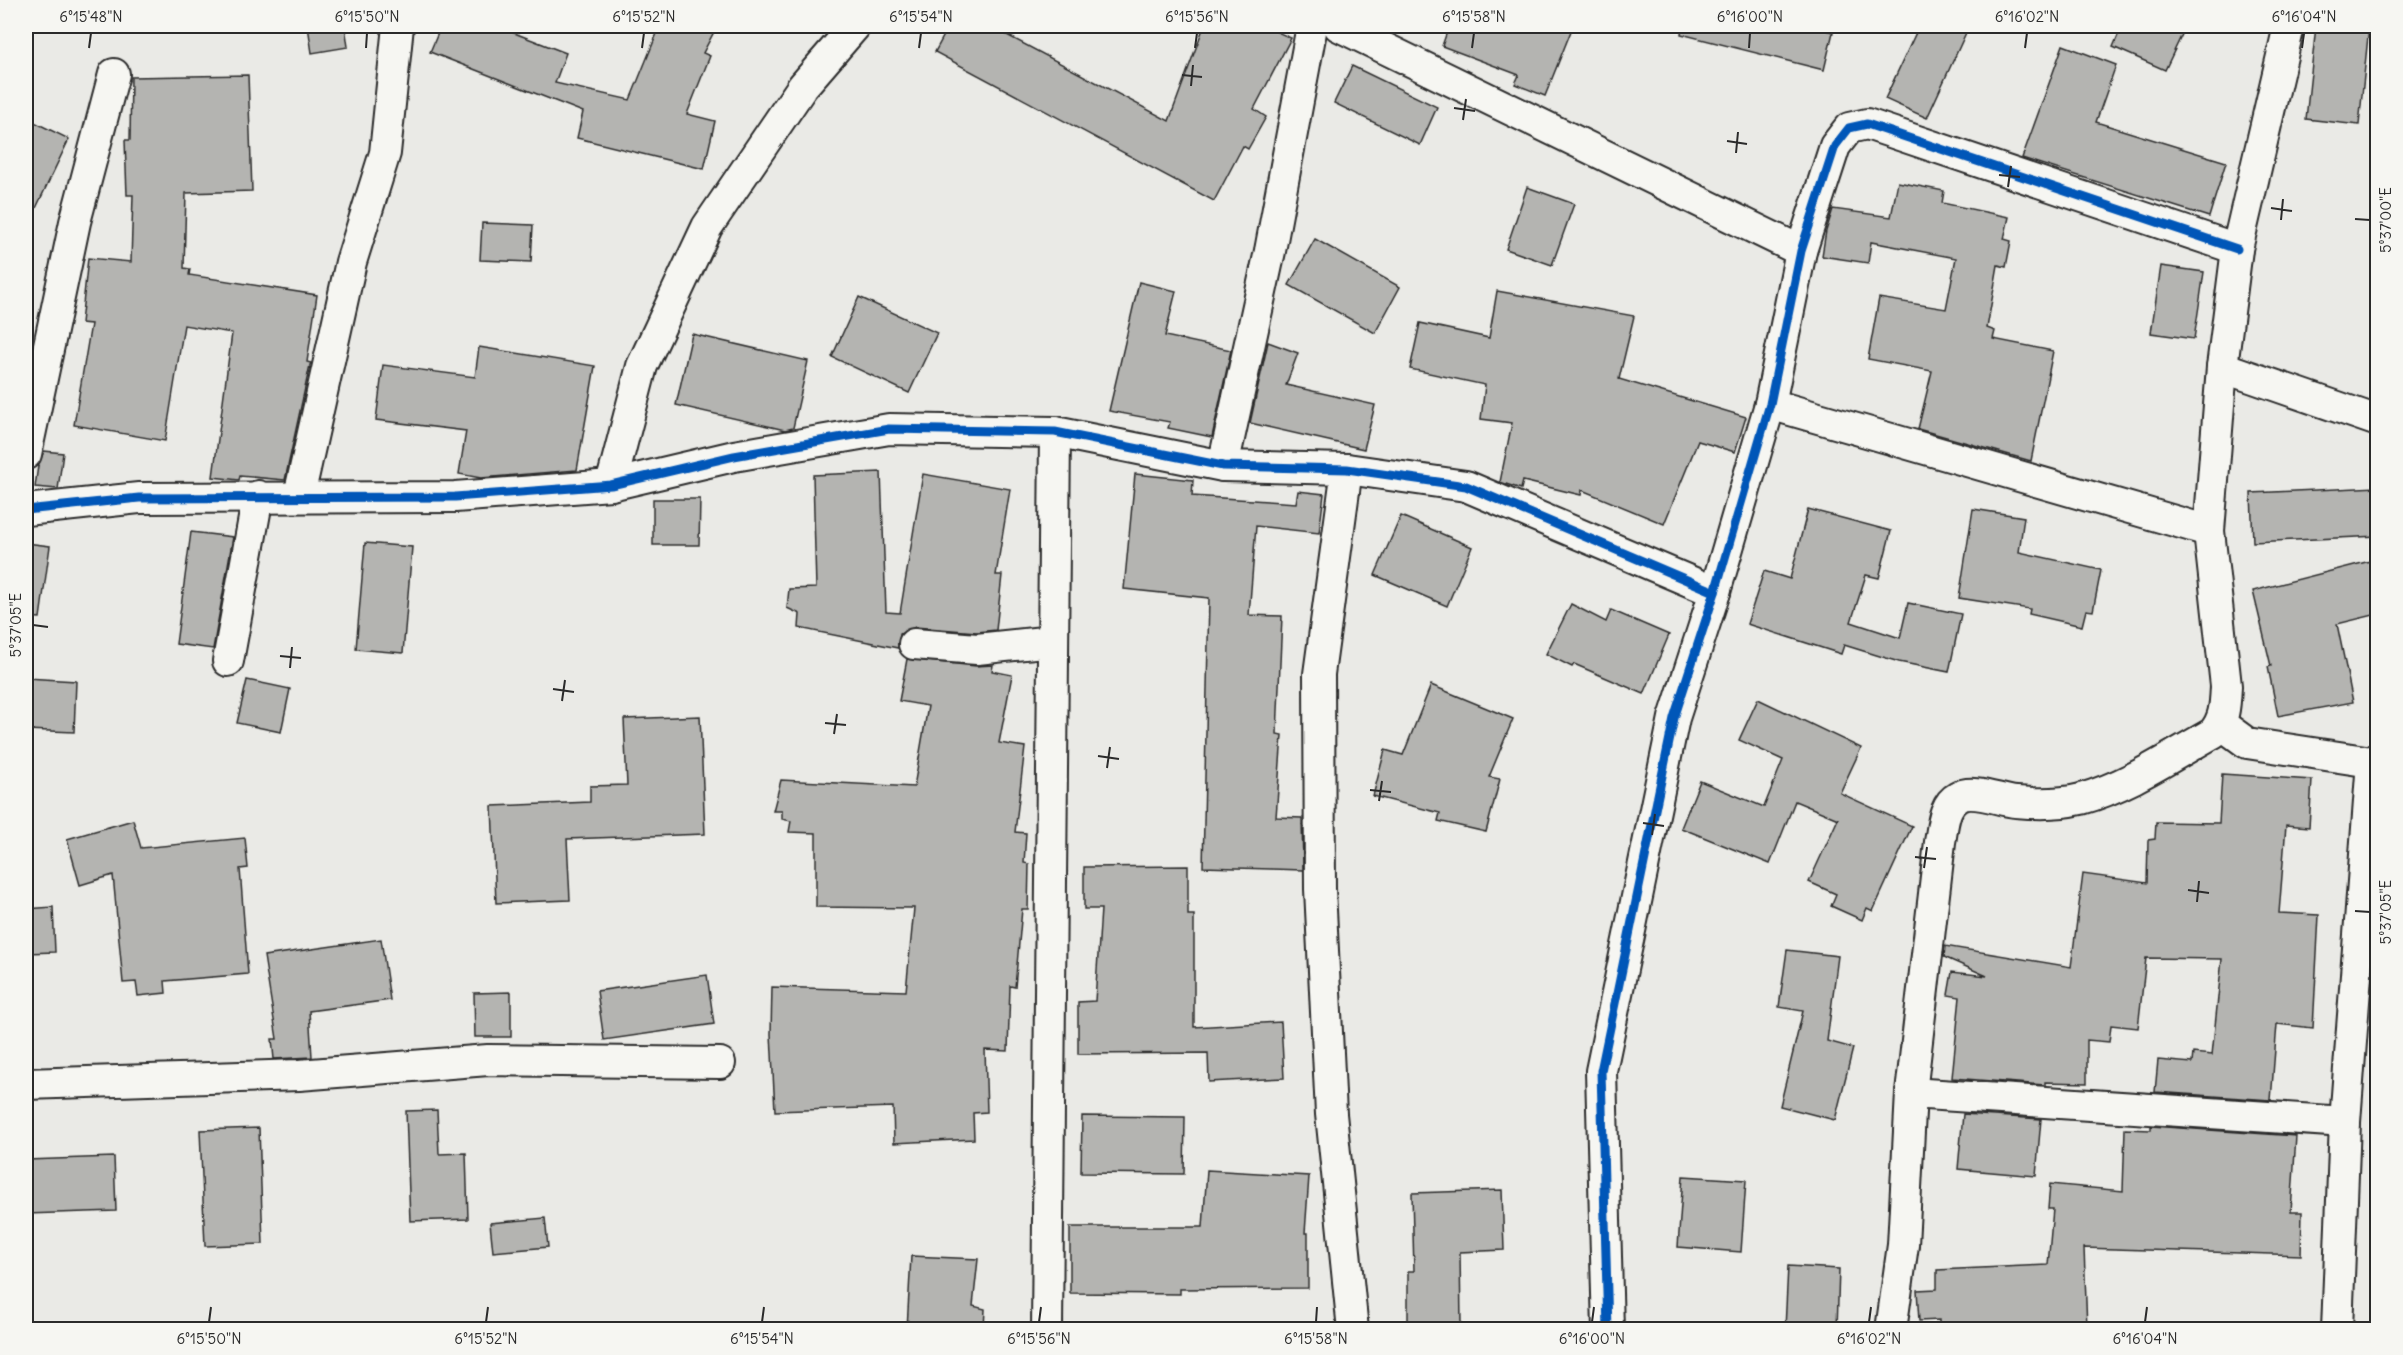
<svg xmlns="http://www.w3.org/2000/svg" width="2403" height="1355" viewBox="0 0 2403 1355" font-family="Delius,sans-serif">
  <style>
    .building { fill: #b4b4b1; stroke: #2b2b2b; stroke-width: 1.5 }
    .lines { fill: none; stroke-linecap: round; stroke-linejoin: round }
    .minor-casing { stroke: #2b2b2b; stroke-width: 34 }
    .minor { stroke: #f6f6f2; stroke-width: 30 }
    .cycleway-casing { stroke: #f6f6f2; stroke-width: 13 }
    .cycleway { stroke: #0057b8; stroke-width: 9 }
    .ticks { fill: none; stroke: #2b2b2b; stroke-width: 2 }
    .neatline { fill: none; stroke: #2b2b2b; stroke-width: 2 }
    .ticks-label { font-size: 15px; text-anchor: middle; fill: #2b2b2b }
  </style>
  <rect width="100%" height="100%" fill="#eaeae6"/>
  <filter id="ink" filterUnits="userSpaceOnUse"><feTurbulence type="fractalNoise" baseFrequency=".0167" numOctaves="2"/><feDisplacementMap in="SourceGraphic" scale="12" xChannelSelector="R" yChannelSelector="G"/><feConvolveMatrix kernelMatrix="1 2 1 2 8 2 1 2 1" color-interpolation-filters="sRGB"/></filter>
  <g filter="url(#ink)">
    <g class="building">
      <path d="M 308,26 L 345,26 L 348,47 L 312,53 Z"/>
      <path d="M 441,26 L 496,26 L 566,53 L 555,83 L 630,100 L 660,26 L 717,26 L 703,53 L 710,56 L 687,114 L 715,121 L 704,169 L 577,138 L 583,112 L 430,52 Z"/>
      <path d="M 949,26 L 990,26 L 1169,121 L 1204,26 L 1264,26 L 1291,38 L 1254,109 L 1266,117 L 1248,149 L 1243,146 L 1214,201 L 935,52 Z"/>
      <path d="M 1449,26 L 1573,26 L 1545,96 L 1515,84 L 1519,75 L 1442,46 Z"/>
      <path d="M 1682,26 L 1809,26 L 1833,32 L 1824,70 L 1681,34 Z"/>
      <path d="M 1919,26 L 1969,26 L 1927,118 L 1885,99 Z"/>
      <path d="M 2122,26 L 2186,26 L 2165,70 L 2113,47 Z"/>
      <path d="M 2316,26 L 2369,26 L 2359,125 L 2306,119 Z"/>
      <path d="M 2063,45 L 2116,65 L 2096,122 L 2226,162 L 2209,217 L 2022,158 Z"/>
      <path d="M 1352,66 L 1437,107 L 1420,145 L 1334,103 Z"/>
      <path d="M 248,75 L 252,191 L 186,193 L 184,268 L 190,269 L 189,275 L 317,295 L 307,362 L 311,363 L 310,365 L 285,480 L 240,476 L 239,480 L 213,477 L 232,333 L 184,325 L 165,441 L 74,425 L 91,324 L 81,323 L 88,258 L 131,262 L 133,195 L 127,195 L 125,140 L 130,140 L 131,77 Z"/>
      <path d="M 26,118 L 69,139 L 26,229 Z"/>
      <path d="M 1898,182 L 1944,191 L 1942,203 L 2009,217 L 2004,239 L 2011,241 L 2006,267 L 1998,265 L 1987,328 L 1995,331 L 1993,339 L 2053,351 L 2031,461 L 1918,429 L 1932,371 L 1868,359 L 1879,298 L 1946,309 L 1956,258 L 1871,242 L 1868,263 L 1822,256 L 1826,231 L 1833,209 L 1891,217 Z"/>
      <path d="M 1527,187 L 1574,204 L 1552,265 L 1506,249 Z"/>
      <path d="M 482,223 L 533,225 L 531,262 L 480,260 Z"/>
      <path d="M 1315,239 L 1400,287 L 1375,333 L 1289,285 Z"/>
      <path d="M 2161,266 L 2204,272 L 2194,339 L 2151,333 Z"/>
      <path d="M 1139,282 L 1176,291 L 1165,336 L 1231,350 L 1212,437 L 1168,428 L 1170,422 L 1109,411 Z"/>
      <path d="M 1497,291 L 1634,316 L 1619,379 L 1746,417 L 1735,452 L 1698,441 L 1664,524 L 1582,490 L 1581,495 L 1523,481 L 1521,489 L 1500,482 L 1512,423 L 1481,419 L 1485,385 L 1410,369 L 1420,323 L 1489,338 Z"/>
      <path d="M 859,297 L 937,333 L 909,393 L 832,357 Z"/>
      <path d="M 692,334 L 808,361 L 793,428 L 785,430 L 676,405 Z"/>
      <path d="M 1268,342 L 1298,353 L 1286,385 L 1375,405 L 1364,449 L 1250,423 Z"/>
      <path d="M 479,347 L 595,366 L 577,470 L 481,478 L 459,474 L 466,431 L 376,420 L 383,365 L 475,377 Z"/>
      <path d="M 44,451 L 63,453 L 58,489 L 35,487 L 38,466 Z"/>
      <path d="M 881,472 L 886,612 L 900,613 L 923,474 L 1010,489 L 996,575 L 1002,575 L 996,630 L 977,632 L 915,627 L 900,634 L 898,648 L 799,628 L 800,614 L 787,608 L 789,589 L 816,588 L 813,475 Z"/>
      <path d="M 1135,474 L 1193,480 L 1192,496 L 1296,503 L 1298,491 L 1324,494 L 1319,533 L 1256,526 L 1249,615 L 1282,616 L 1277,734 L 1282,735 L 1276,817 L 1302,818 L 1303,870 L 1203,867 L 1209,598 L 1124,589 Z"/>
      <path d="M 2378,487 L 2378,536 L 2253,542 L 2251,493 Z"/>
      <path d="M 653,499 L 700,499 L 699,545 L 653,545 Z"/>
      <path d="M 1808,509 L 1891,531 L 1879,578 L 1866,575 L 1851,622 L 1900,638 L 1908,603 L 1961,614 L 1949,672 L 1899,662 L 1844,645 L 1841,654 L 1747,624 L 1764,571 L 1790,579 Z"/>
      <path d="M 1973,509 L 2024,517 L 2019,552 L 2101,570 L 2093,611 L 2086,610 L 2082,626 L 2029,614 L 2030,609 L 1959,598 Z"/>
      <path d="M 1401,516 L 1472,547 L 1447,606 L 1375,575 Z"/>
      <path d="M 191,532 L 233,537 L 213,649 L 176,644 Z"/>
      <path d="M 26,543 L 50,546 L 40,618 L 26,617 Z"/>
      <path d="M 365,543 L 412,547 L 403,653 L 356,649 Z"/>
      <path d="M 2378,559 L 2378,614 L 2337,624 L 2353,702 L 2278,716 L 2268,667 L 2271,666 L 2253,591 Z"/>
      <path d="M 1571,604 L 1606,622 L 1611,610 L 1669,635 L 1644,694 L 1574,664 L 1572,667 L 1546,654 Z"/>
      <path d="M 907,659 L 976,666 L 993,665 L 992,671 L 1012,675 L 999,743 L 1025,747 L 1015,832 L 1026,833 L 1024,863 L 1029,864 L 1028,909 L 1022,909 L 1015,987 L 1010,986 L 1008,1051 L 985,1050 L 987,1112 L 973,1113 L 974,1139 L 894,1143 L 893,1107 L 775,1111 L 771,1034 L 772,987 L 906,991 L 914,908 L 816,907 L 816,833 L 789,832 L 791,821 L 782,819 L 782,811 L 773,811 L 781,780 L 914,787 L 928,706 L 899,701 Z"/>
      <path d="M 26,678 L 76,681 L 74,732 L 26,730 Z"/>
      <path d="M 247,680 L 290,689 L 281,732 L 237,723 Z"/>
      <path d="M 1431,685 L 1513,719 L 1489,777 L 1500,779 L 1486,832 L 1438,821 L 1440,813 L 1373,796 L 1385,750 L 1403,755 Z"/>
      <path d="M 1758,699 L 1861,748 L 1840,793 L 1912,826 L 1873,911 L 1867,908 L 1862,920 L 1831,906 L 1836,894 L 1809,882 L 1838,819 L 1795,801 L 1770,864 L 1681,828 L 1700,781 L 1764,807 L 1783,760 L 1739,740 Z"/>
      <path d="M 700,716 L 705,834 L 567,839 L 570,900 L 496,903 L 492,806 L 590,802 L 590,786 L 627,785 L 624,719 Z"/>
      <path d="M 2222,774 L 2312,780 L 2309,827 L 2286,825 L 2279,913 L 2319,915 L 2313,1028 L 2277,1024 L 2271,1100 L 2155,1092 L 2158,1060 L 2192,1063 L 2193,1053 L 2212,1055 L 2222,959 L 2146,958 L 2138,1028 L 2111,1025 L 2109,1042 L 2087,1040 L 2087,1083 L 2045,1082 L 2045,1085 L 1952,1078 L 1960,997 L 1948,995 L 1952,972 L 1987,976 L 1944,957 L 1945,946 L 2071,967 L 2083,874 L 2147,883 L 2148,840 L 2155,839 L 2156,822 L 2219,823 Z"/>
      <path d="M 133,820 L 141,848 L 245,838 L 248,868 L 240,869 L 248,974 L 165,981 L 166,993 L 138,996 L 136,982 L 123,983 L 113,875 L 80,885 L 67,839 Z"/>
      <path d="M 1188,866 L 1188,915 L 1194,915 L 1194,1027 L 1281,1022 L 1284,1078 L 1209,1082 L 1208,1053 L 1078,1054 L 1078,1002 L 1095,1001 L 1101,909 L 1084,909 L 1084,867 Z"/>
      <path d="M 53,907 L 55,952 L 26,953 L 26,909 Z"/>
      <path d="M 381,939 L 390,1000 L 309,1011 L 312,1057 L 274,1059 L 272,1039 L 277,1039 L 264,956 Z"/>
      <path d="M 1787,950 L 1838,956 L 1827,1041 L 1853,1048 L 1835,1120 L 1780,1106 L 1803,1011 L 1779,1007 Z"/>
      <path d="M 707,975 L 714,1024 L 604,1040 L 597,991 Z"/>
      <path d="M 511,992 L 511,1037 L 475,1037 L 474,993 Z"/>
      <path d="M 437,1110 L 439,1154 L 466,1153 L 468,1219 L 410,1221 L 406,1111 Z"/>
      <path d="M 1963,1114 L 2041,1119 L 2036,1176 L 1958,1169 Z"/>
      <path d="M 1082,1116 L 1185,1117 L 1184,1174 L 1081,1173 Z"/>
      <path d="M 2151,1126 L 2296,1136 L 2291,1212 L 2302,1212 L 2301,1255 L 2084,1248 L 2087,1329 L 1939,1329 L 1939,1320 L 1919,1321 L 1917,1290 L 1937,1289 L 1937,1270 L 2048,1265 L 2053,1209 L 2048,1209 L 2050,1184 L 2123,1191 L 2125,1129 L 2151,1130 Z"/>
      <path d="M 259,1128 L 263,1244 L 205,1246 L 200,1130 Z"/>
      <path d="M 114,1157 L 116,1211 L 26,1214 L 26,1160 Z"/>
      <path d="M 1207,1170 L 1309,1176 L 1305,1233 L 1308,1233 L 1308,1288 L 1180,1289 L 1180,1294 L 1070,1293 L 1070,1227 L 1203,1227 Z"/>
      <path d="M 1683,1176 L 1746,1180 L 1741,1252 L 1678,1247 Z"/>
      <path d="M 1502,1190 L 1504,1250 L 1460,1252 L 1461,1325 L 1408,1326 L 1408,1271 L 1414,1271 L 1412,1193 Z"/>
      <path d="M 545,1218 L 548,1247 L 493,1252 L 490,1223 Z"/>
      <path d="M 911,1256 L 978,1259 L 973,1306 L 985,1309 L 984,1329 L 907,1329 Z"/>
      <path d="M 1788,1266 L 1839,1269 L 1837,1329 L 1785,1329 Z"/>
    </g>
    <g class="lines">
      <g class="minor-casing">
        <g id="minor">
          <path d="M 1339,26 L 1801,251"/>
          <path d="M 2222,367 L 2378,421"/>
          <path d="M 1770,404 L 2209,531"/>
          <path d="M 26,454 L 75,222 L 114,74"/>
          <path d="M 1223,466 L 1270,251 L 1312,26"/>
          <path d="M 1347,469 L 1319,674 L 1320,889 L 1331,1114 L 1353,1330"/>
          <path d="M 611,485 L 642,366 L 707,227 L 803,86 L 855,26"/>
          <path d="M 299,496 L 351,262 L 385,153 L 398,26"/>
          <path d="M 26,510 L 139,498 L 455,497 L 611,485 L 734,456 L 889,429 L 1055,432 L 1223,466 L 1347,469 L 1466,486 L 1715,592"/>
          <path d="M 914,644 L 977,649 L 1053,641"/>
          <path d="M 228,661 L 258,496"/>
          <path d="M 2221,724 L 2247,743 L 2378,763"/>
          <path d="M 26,1084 L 299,1075 L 488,1060 L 720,1063"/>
          <path d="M 1911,1093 L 2345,1122"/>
          <path d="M 1047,1330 L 1055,432"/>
          <path d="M 1608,1330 L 1601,1071 L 1674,718 L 1715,592 L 1770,404 L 1801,251 L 1835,146 L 1849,128 L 1867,124 L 2237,249"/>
          <path d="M 1891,1330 L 1903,1245 L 1911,1093 L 1940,842 C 1943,827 1943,805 1958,797 C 1973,788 2000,801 2016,802 C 2038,804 2060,804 2081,799 C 2128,786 2170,757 2213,733 C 2225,719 2225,705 2226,686 L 2209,531 L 2222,367 L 2237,249 L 2289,26"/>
          <path d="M 2337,1330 L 2345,1122 L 2372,761"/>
        </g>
      </g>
      <use href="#minor" class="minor"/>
      <g class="cycleway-casing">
        <g id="cycleway">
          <path d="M 26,510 L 139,498 L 455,497 L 611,485 L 734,456 L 889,429 L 1055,432 L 1223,466 L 1347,469 L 1466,486 L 1715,592"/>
          <path d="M 1608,1330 L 1601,1071 L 1674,718 L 1715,592 L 1770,404 L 1801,251 L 1835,146 L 1849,128 L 1867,124 L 2237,249"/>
        </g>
      </g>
      <use href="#cycleway" class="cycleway"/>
    </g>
  </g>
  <path class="ticks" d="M 89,48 L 91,33M 366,48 L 367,33M 642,48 L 644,33M 919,48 L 921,33M 1195,48 L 1197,33M 1472,48 L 1474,33M 1749,48 L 1750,33M 2025,48 L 2027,33M 2302,48 L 2304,33M 1182,75 L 1202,77M 1191,86 L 1193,65M 1454,108 L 1475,111M 1463,120 L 1466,99M 1727,141 L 1747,144M 1736,153 L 1738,132M 1999,175 L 2020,177M 2008,187 L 2011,166M 2271,208 L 2292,211M 2355,219 L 2370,220M 2281,220 L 2283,199M 33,625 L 48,627M 280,656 L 301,658M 290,668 L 292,647M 553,689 L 574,692M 562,701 L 565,680M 825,723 L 846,725M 834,734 L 837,714M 1098,756 L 1119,759M 1107,768 L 1110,747M 1370,790 L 1391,792M 1379,801 L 1382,781M 1643,823 L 1664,826M 1652,835 L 1655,814M 1915,857 L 1936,859M 1924,868 L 1927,847M 2188,890 L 2209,893M 2197,902 L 2199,881M 2355,911 L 2370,912M 209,1322 L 211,1307M 486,1322 L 488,1307M 762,1322 L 764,1307M 1039,1322 L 1041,1307M 1316,1322 L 1317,1307M 1592,1322 L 1594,1307M 1869,1322 L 1871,1307M 2145,1322 L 2147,1307"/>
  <rect width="2403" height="1355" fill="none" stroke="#f6f6f2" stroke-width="66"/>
  <rect x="33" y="33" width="2337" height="1289" class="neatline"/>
  <g class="ticks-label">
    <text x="91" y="22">6°15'48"N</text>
    <text x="367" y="22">6°15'50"N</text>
    <text x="644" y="22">6°15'52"N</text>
    <text x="921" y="22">6°15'54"N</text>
    <text x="1197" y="22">6°15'56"N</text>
    <text x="1474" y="22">6°15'58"N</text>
    <text x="1750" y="22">6°16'00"N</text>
    <text x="2027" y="22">6°16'02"N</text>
    <text x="2304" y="22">6°16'04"N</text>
    <text transform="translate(2386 220) rotate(-90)" y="5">5°37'00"E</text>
    <text transform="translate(16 625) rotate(-90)" y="5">5°37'05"E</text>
    <text transform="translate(2386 912) rotate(-90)" y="5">5°37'05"E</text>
    <text x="209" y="1344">6°15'50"N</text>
    <text x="486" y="1344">6°15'52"N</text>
    <text x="762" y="1344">6°15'54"N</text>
    <text x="1039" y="1344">6°15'56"N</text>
    <text x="1316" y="1344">6°15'58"N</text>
    <text x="1592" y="1344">6°16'00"N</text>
    <text x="1869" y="1344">6°16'02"N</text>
    <text x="2145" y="1344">6°16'04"N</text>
  </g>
</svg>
